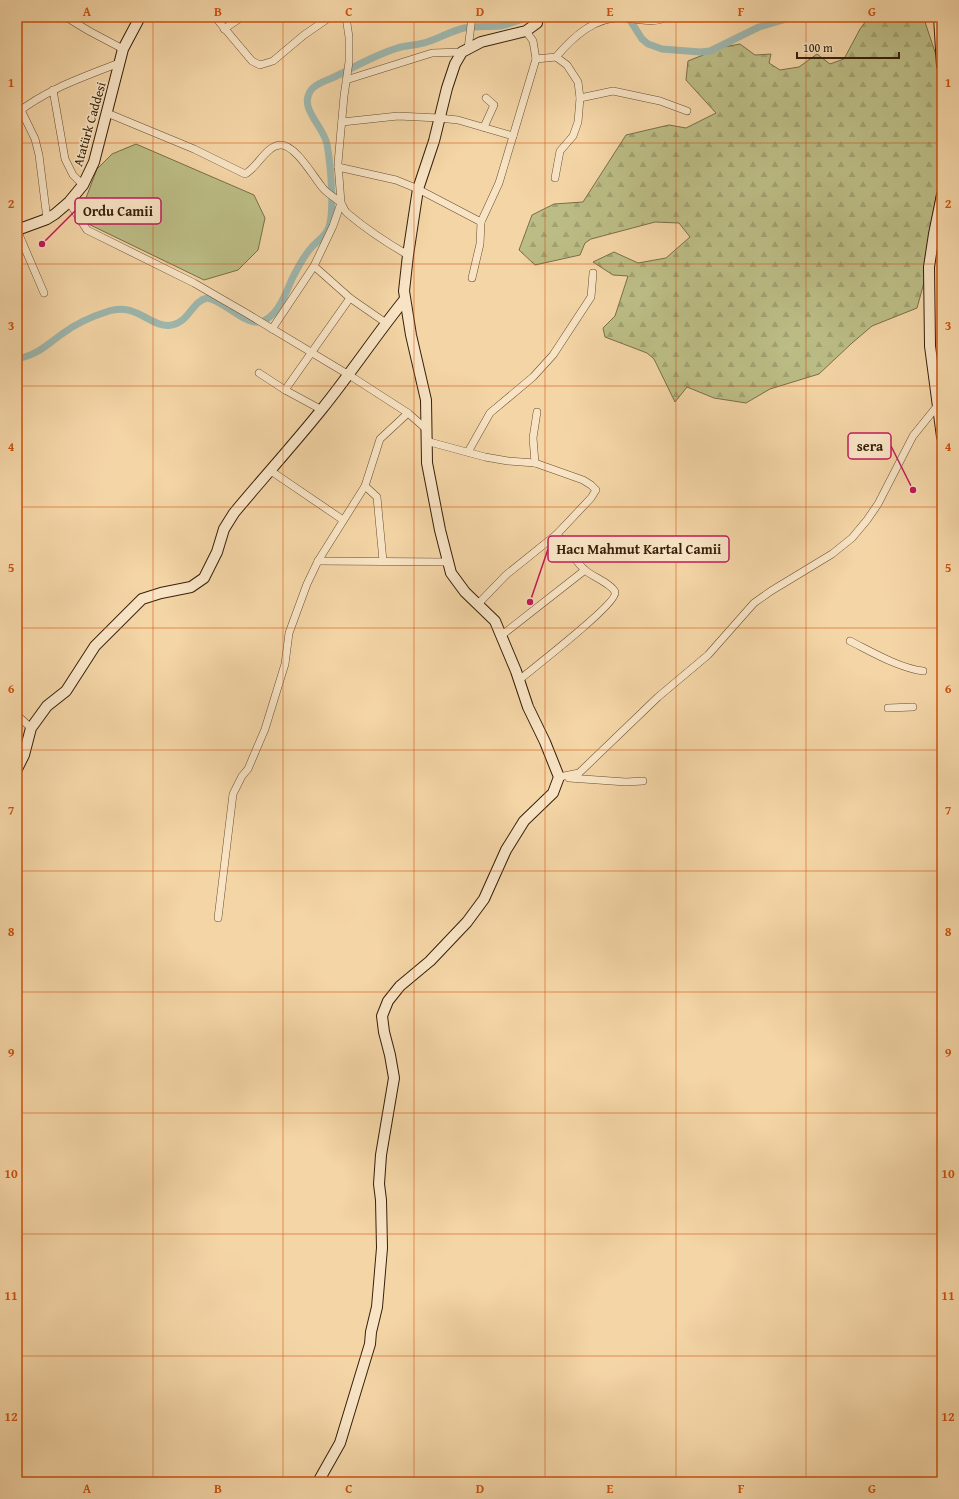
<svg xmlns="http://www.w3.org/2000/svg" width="959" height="1499" viewBox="0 0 959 1499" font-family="'Gentium Book Plus',serif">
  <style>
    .grass { fill: #bcbd86; stroke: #796e48 }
    .forest { fill: url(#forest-firs); stroke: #796e48 }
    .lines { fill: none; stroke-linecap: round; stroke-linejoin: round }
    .canal { stroke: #9db7ae; stroke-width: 7 }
    .street-casing { stroke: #664d31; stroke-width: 8 }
    .secondary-casing { stroke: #36200a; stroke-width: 12 }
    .street { stroke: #f8e4c5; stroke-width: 7 }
    .secondary { stroke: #f8e4c5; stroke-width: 10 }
    .grid { fill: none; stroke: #cd500c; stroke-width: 1; stroke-opacity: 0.55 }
    .labels { text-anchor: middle; stroke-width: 3.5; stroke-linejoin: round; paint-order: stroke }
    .street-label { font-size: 13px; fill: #36200a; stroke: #f8e4c5 }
    .leader { fill: none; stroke: #c2185b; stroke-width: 1.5 }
    .callout-dot { fill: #c2185b; stroke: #f8e4c5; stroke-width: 1.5 }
    .callout { fill: #f8e4c5; stroke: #c2185b; stroke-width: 1.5 }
    .callout-label { font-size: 14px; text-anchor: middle; font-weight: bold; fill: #36200a }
    .neatline { fill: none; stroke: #cd500c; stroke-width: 1.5 }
    .grid-label { font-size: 13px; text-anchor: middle; font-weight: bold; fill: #cd500c }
  </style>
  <defs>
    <pattern id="forest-firs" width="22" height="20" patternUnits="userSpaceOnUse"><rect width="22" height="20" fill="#bcbd86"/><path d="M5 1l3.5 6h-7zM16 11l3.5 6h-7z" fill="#a2a272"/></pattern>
  </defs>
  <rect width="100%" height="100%" fill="#f4d5a6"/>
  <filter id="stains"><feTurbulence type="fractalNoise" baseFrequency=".005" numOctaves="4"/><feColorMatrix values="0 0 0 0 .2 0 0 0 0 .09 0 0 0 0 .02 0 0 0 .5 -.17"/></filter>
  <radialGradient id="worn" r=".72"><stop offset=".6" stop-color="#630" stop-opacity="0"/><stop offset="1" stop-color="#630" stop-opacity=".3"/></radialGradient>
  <path class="grass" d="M 136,144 L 254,195 L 265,218 L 258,250 L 238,270 L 204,280 L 78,219 L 97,169 L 112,154 Z"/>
  <path class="forest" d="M 869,17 L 921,17 L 924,19 L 936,55 L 942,108 L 942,164 L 929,235 L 925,279 L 917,308 L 872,326 L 852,343 L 819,374 L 770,389 L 746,403 L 714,398 L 687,387 L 675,402 L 654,359 L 647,353 L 605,337 L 603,328 L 615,316 L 628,276 L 613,275 L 593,262 L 614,252 L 638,263 L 666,258 L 690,237 L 679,223 L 655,222 L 591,239 L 585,243 L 580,255 L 535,265 L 519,250 L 532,215 L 554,204 L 583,202 L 626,135 L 669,125 L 686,128 L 716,113 L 686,80 L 688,61 L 723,47 L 740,44 L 755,55 L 771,54 L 769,63 L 780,70 L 799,67 L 817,54 L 830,64 L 844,59 L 860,29 Z"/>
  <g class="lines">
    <g class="canal">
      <path d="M 628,17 L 642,39 L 648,44 L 662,49 L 700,52 L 710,51 L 759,27 L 793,17"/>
      <path d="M 17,359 C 39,354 45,346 62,334 C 75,324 93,316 109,311 C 137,302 151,329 172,325 C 189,322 192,301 207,298 C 223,300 244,324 258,322 C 276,321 286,293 292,279 C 297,269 303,257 311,248 C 316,242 323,238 327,231 C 336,217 330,161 327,144 C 323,125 298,108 311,90 C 318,81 331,80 340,74 C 360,64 379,53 401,47 C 409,45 419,45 427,42 C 440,38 451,31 464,28 C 476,26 488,27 500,26 C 510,24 519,20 529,17"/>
    </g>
    <g class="street-casing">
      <g id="street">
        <path d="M 66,17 L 89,31 L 123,49"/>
        <path d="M 215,17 L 252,61 L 260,65 L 273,61 L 304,35 L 330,17"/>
        <path d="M 346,17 L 349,37 L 349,62 L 344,96 L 338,163 L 341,203 L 333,226 L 314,266 L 350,298 L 386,323"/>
        <path d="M 224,29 L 242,17"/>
        <path d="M 468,49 L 472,17"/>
        <path d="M 536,59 L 556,57 C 573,37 595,16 624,18 C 639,19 653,24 667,17"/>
        <path d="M 346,80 L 432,53 L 462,52"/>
        <path d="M 53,90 L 65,159 L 73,175 L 83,185"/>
        <path d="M 580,98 L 613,91 L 660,101 L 687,111"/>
        <path d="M 21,110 L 35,139 L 39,155 L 47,219"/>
        <path d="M 17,113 C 47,89 84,77 119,63"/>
        <path d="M 107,113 L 194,149 L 245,174 C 257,168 266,146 280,145 C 295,144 313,176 322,187 C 327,194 335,197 341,203 C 343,206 344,210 347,213 C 366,229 387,243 408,255"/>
        <path d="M 342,122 L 398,116 L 439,118 L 458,120 L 513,136"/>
        <path d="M 484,127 L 494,105 L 486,98"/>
        <path d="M 338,167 L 396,180 L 418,189 L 481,222 L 499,183 L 536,59 L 533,41 L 526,31"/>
        <path d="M 555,178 L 560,151 L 573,136 L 578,122 L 580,98 L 578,82 L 567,65 L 556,57"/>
        <path d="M 69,202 L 87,230 L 194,283 L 246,313 L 349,375 L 408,413 L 425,428"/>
        <path d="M 17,230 L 44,293"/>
        <path d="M 472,278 L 480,244 L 481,222"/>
        <path d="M 272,329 L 314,266"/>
        <path d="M 259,373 L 285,390 L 322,410"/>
        <path d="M 285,390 L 350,298"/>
        <path d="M 426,441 L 485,457 L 508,461 L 535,463 L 583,480 L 591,485 L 596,490 L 591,498 L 557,534 L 506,575 L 478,604"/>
        <path d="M 468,452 L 490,413 L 533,377 L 553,355 L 591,297 L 593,273"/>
        <path d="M 535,463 L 533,438 L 537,412"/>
        <path d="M 271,471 L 343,520"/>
        <path d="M 365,486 L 377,497 L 383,561"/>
        <path d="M 318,561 L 448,562"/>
        <path d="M 502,635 L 585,570"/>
        <path d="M 850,641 C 872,652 899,668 923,671"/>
        <path d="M 519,680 C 531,670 618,603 615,592 C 612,584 591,576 585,570 C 576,562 565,545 557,534"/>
        <path d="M 888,708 L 913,707"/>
        <path d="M 17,715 L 31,728"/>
        <path d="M 559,777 L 579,773 L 658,697 L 708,655 L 754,603 L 771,591 L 832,554 L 852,538 L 867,520 L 878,504 L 913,436 L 938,405"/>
        <path d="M 569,778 L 626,782 L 643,781"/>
        <path d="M 218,918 L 233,794 L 242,776 L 248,769 L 265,729 L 285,664 L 289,633 L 307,584 L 318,561 L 365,486 L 380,439 L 408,413"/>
      </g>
    </g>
    <g class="secondary-casing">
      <g id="secondary">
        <path d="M 939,17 L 942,66"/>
        <path d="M 942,195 L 934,234 L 929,267 L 930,346 L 942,437"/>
        <path d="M 17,230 L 47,219 L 55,214 L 69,202 L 83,185 L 94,162 L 123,49 L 140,17"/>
        <path d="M 17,769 L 24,755 L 31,728 L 47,706 L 66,691 L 95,646 L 142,599 L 161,593 L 191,587 L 204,578 L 217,552 L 224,529 L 234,513 C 263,478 294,444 322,409 C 351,373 376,335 405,299"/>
        <path d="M 318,1482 L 340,1443 L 370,1344 L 371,1332 L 377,1307 L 382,1248 L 381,1200 L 379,1184 L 381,1155 L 394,1078 L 390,1055 L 384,1032 L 382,1016 L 388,1001 L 400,986 L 430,961 L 467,922 L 484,899 L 506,850 L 524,821 L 553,793 L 559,777 L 545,742 L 528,707 L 516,671 L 495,621 L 465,592 L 451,573 L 440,530 L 427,463 L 426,400 L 411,335 L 404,291 L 408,255 L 418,189 L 434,141 L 447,88 L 455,64 L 462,52 L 481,42 L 526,31 L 537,23 L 536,17"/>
      </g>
    </g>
    <use href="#street" class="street"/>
    <use href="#secondary" class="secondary"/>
  </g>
  <path class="grid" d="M 153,17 L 153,1482M 283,17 L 283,1482M 414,17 L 414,1482M 545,17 L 545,1482M 676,17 L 676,1482M 806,17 L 806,1482M 17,143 L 942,143M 17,264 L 942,264M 17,386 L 942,386M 17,507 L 942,507M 17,628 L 942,628M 17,750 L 942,750M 17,871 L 942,871M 17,992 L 942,992M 17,1113 L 942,1113M 17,1234 L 942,1234M 17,1356 L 942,1356"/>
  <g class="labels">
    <g class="street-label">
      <text transform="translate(89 124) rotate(-74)" y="5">Atatürk Caddesi</text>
    </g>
  </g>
  <path class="leader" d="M42 244L75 211M913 490L891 446M530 602L548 549"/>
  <g class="callout-dot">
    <circle cx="42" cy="244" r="4"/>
    <circle cx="913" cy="490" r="4"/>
    <circle cx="530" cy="602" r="4"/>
  </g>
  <g class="callout">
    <rect x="75" y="198" width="86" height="26" rx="4"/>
    <rect x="848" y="433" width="43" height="26" rx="4"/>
    <rect x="548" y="536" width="181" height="26" rx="4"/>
  </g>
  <g class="callout-label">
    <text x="118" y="216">Ordu Camii</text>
    <text x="870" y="451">sera</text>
    <text x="639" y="554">Hacı Mahmut Kartal Camii</text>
  </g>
  <rect width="959" height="1499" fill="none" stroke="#f4d5a6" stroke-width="44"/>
  <path d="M797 52v6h102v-6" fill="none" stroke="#36200a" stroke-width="2"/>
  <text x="803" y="52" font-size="12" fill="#36200a" stroke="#f8e4c5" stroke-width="3" paint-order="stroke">100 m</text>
  <rect x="22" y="22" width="915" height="1455" class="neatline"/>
  <g class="grid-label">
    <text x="87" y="16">A</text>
    <text x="218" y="16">B</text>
    <text x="349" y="16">C</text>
    <text x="480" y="16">D</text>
    <text x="610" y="16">E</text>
    <text x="741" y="16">F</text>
    <text x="872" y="16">G</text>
    <text x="11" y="87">1</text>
    <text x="948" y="87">1</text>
    <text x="11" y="208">2</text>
    <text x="948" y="208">2</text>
    <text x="11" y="330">3</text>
    <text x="948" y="330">3</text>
    <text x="11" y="451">4</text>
    <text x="948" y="451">4</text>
    <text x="11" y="572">5</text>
    <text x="948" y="572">5</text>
    <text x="11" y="693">6</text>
    <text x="948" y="693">6</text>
    <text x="11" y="815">7</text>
    <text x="948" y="815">7</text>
    <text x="11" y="936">8</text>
    <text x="948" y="936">8</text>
    <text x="11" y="1057">9</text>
    <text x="948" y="1057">9</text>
    <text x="11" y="1178">10</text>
    <text x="948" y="1178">10</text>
    <text x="11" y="1300">11</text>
    <text x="948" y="1300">11</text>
    <text x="11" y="1421">12</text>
    <text x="948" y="1421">12</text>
    <text x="87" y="1493">A</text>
    <text x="218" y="1493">B</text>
    <text x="349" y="1493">C</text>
    <text x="480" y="1493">D</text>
    <text x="610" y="1493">E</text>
    <text x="741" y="1493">F</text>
    <text x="872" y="1493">G</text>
  </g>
  <rect width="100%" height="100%" filter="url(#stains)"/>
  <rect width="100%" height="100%" fill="url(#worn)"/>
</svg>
